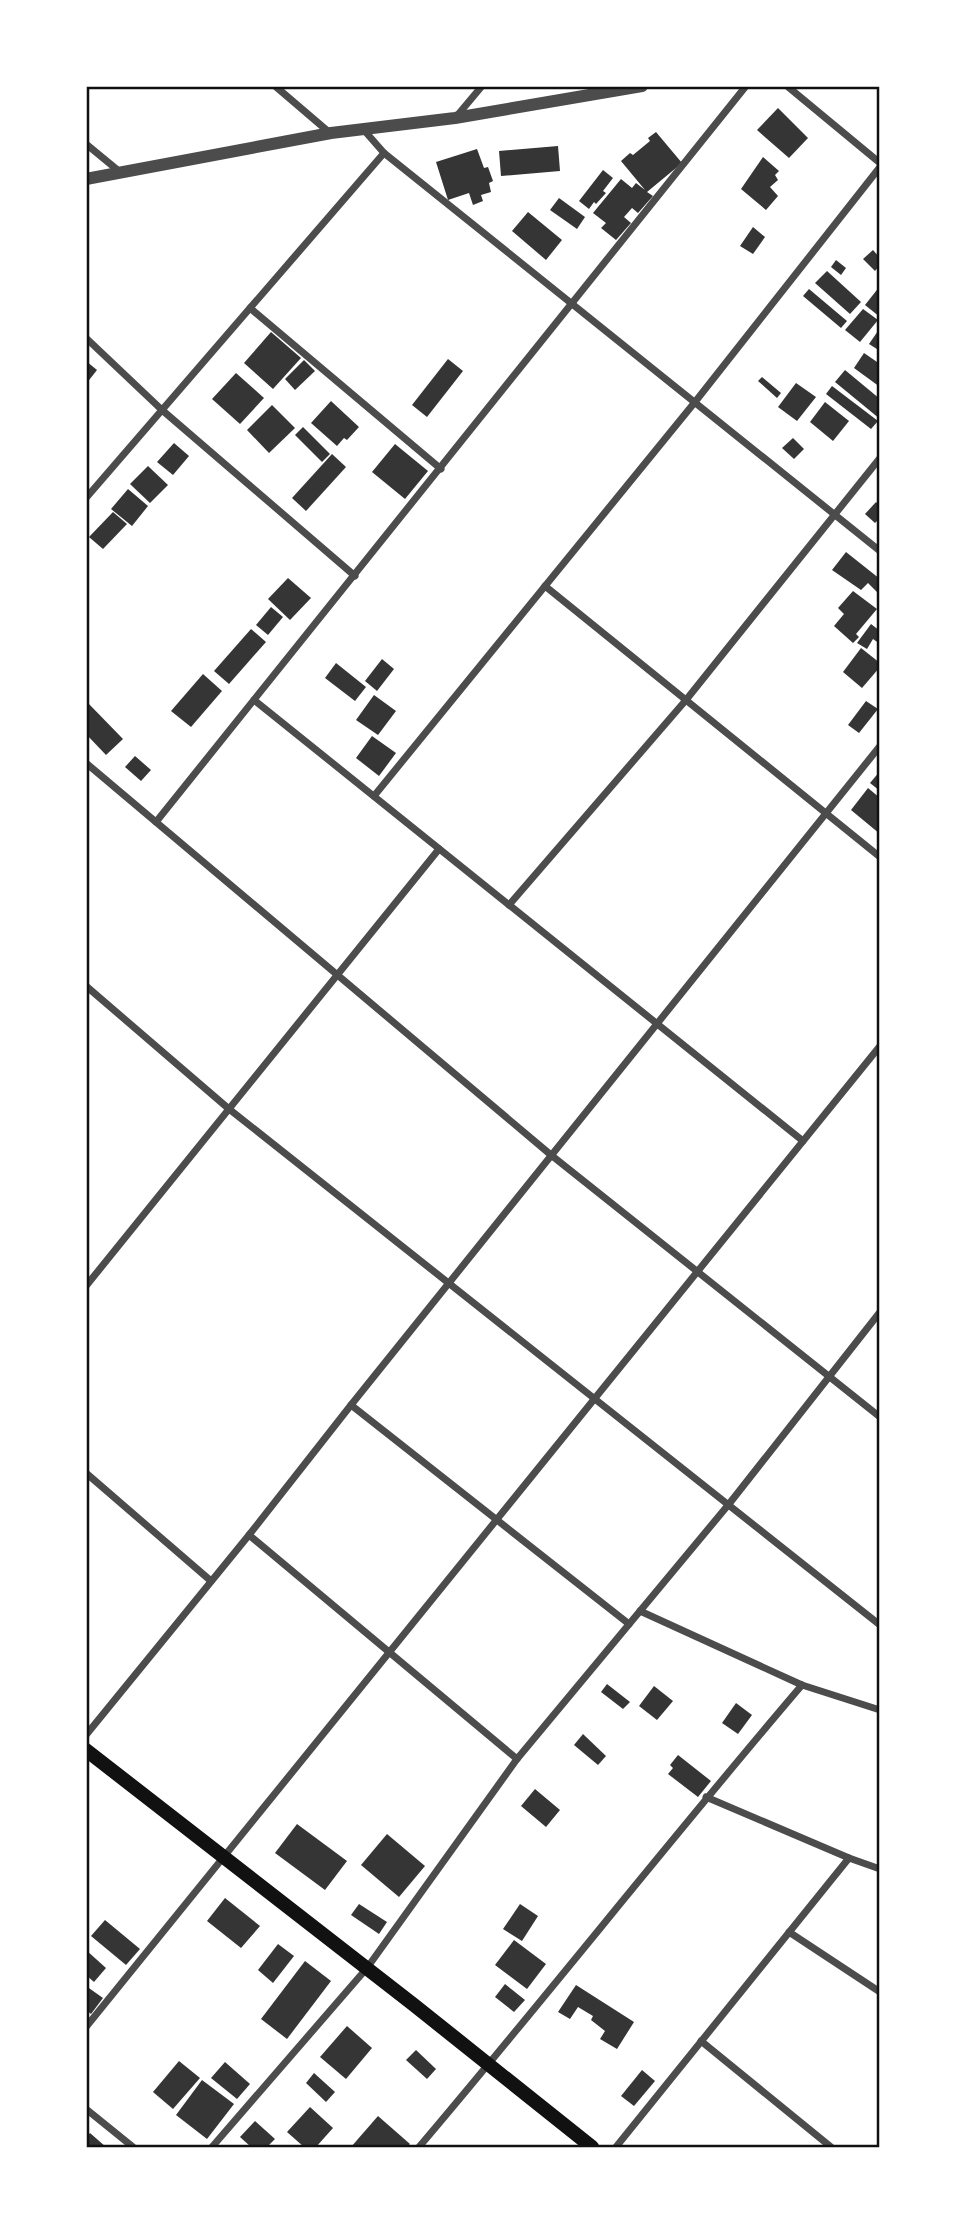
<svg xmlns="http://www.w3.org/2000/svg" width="966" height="2233" viewBox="0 0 966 2233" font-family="'Varela Round',sans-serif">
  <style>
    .building { fill: #353535 }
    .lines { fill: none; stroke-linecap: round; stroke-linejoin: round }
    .minor { stroke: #4c4c4c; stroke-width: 7 }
    .tertiary { stroke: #4c4c4c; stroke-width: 12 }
    .secondary { stroke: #111; stroke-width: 14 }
    .neatline { fill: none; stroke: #111; stroke-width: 2.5 }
  </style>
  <rect width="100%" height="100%" fill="#fff"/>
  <g class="building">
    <path d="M 778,108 L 808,138 L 789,158 L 757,130 Z"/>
    <path d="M 656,132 L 682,163 L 647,192 L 653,196 L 638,213 L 632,208 L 624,217 L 631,223 L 616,240 L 601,228 L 606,223 L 593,213 L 621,179 L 632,188 L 636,183 L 645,190 L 621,161 L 630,153 L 633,155 L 650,141 L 648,138 Z"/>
    <path d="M 558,146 L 560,171 L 501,176 L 499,151 Z"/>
    <path d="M 477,149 L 484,168 L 488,167 L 493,181 L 489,183 L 491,192 L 481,195 L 483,201 L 473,205 L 469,193 L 448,200 L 436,162 Z"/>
    <path d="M 763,157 L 779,171 L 775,175 L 778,180 L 770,187 L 778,196 L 766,210 L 741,189 Z"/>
    <path d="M 603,170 L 613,178 L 603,191 L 606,193 L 596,204 L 594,202 L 589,209 L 579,201 Z"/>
    <path d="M 559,198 L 585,217 L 577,229 L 550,210 Z"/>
    <path d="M 528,212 L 562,240 L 546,260 L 512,231 Z"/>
    <path d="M 753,227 L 765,237 L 753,254 L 740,246 Z"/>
    <path d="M 873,250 L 880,258 L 880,265 L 875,271 L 863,259 Z"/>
    <path d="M 836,260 L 846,268 L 841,275 L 831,267 Z"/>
    <path d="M 827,271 L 861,302 L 850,314 L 815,283 Z"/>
    <path d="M 880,286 L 880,317 L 865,305 Z"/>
    <path d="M 809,289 L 847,321 L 841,328 L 803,296 Z"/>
    <path d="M 863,309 L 878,320 L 860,342 L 845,330 Z"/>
    <path d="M 880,328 L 880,351 L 869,344 Z"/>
    <path d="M 271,332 L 301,358 L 273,389 L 244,363 Z"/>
    <path d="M 864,353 L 880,364 L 880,387 L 854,368 Z"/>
    <path d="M 448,359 L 463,371 L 427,417 L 412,405 Z"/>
    <path d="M 304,360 L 315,371 L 295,390 L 285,379 Z"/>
    <path d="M 86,361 L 97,370 L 86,384 Z"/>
    <path d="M 845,370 L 880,399 L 880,419 L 835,382 Z"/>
    <path d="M 236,373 L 264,398 L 240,424 L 212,399 Z"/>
    <path d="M 762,377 L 781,393 L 777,398 L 758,381 Z"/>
    <path d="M 796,383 L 816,397 L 797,421 L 778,407 Z"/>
    <path d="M 832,386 L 878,421 L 871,429 L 826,394 Z"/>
    <path d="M 331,401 L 359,427 L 347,440 L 344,438 L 337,446 L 311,423 Z"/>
    <path d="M 825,402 L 849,421 L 833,441 L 810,422 Z"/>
    <path d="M 272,405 L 295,428 L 269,453 L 247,430 Z"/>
    <path d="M 303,427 L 330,454 L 322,462 L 295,435 Z"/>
    <path d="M 793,438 L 804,449 L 794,459 L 782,448 Z"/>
    <path d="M 174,443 L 189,456 L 173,475 L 157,462 Z"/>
    <path d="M 395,444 L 428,471 L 405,499 L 372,472 Z"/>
    <path d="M 332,454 L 346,467 L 306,511 L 292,498 Z"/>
    <path d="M 148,466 L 168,485 L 150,503 L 130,484 Z"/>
    <path d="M 128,489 L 148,506 L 132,526 L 111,509 Z"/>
    <path d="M 876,502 L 880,506 L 880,518 L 875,523 L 865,514 Z"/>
    <path d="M 113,512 L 127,524 L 103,549 L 89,537 Z"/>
    <path d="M 846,552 L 880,579 L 879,594 L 868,583 L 861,590 L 832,570 Z"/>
    <path d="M 288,578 L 311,598 L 290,620 L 268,599 Z"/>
    <path d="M 853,591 L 877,609 L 856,634 L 859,637 L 853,643 L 834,626 L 844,614 L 838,608 Z"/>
    <path d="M 271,607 L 283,617 L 268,635 L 256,625 Z"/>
    <path d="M 871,624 L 880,631 L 880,644 L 873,639 L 867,649 L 857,643 Z"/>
    <path d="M 251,629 L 266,642 L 229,684 L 214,671 Z"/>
    <path d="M 861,648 L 880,663 L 880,667 L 862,688 L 843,672 Z"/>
    <path d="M 382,659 L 394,669 L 377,691 L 365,681 Z"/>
    <path d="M 336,663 L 366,687 L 355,701 L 325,678 Z"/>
    <path d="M 203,674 L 222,691 L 191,727 L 171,711 Z"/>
    <path d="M 374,695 L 396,711 L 378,735 L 356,720 Z"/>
    <path d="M 866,701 L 878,709 L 859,733 L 848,725 Z"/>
    <path d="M 88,703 L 123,739 L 106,755 L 86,734 L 86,705 Z"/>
    <path d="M 372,736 L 396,753 L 379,776 L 356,758 Z"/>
    <path d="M 135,756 L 151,770 L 141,781 L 125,767 Z"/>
    <path d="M 880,771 L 880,791 L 870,783 Z"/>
    <path d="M 868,788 L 880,798 L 880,834 L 851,810 Z"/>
    <path d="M 607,1684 L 630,1702 L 623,1709 L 601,1692 Z"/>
    <path d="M 654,1686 L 673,1701 L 657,1720 L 639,1706 Z"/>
    <path d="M 736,1703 L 752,1715 L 738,1734 L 722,1723 Z"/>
    <path d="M 583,1734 L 606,1756 L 598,1765 L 574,1745 Z"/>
    <path d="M 678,1755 L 711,1781 L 698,1797 L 668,1774 L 673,1768 L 670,1765 Z"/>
    <path d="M 535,1789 L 560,1810 L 546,1827 L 521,1806 Z"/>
    <path d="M 297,1824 L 347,1861 L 325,1890 L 275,1853 Z"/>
    <path d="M 387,1834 L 425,1866 L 399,1897 L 361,1865 Z"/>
    <path d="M 225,1898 L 260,1926 L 241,1948 L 207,1921 Z"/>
    <path d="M 359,1904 L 387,1922 L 379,1934 L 351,1915 Z"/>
    <path d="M 520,1904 L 538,1916 L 522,1941 L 503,1929 Z"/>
    <path d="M 105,1920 L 140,1949 L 126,1965 L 91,1936 Z"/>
    <path d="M 514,1940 L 546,1964 L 527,1989 L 495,1965 Z"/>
    <path d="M 278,1944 L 294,1956 L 273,1983 L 258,1970 Z"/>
    <path d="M 86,1950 L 106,1968 L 94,1982 L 86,1975 Z"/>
    <path d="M 305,1961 L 331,1981 L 287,2039 L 261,2019 Z"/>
    <path d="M 505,1984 L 525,2000 L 514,2012 L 495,1997 Z"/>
    <path d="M 576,1985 L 634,2022 L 617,2049 L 600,2039 L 605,2031 L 591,2020 L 593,2016 L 578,2007 L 570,2019 L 558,2012 Z"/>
    <path d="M 86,1986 L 103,1998 L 91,2014 L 86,2010 L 88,2001 L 86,1999 Z"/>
    <path d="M 347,2026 L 372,2048 L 346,2079 L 320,2057 Z"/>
    <path d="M 416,2050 L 436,2069 L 427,2079 L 406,2060 Z"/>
    <path d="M 179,2061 L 200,2078 L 173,2109 L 153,2092 Z"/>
    <path d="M 225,2062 L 250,2084 L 237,2099 L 211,2078 Z"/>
    <path d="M 642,2070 L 655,2081 L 634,2106 L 621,2096 Z"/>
    <path d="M 314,2073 L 335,2092 L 326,2102 L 306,2083 Z"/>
    <path d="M 202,2080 L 234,2104 L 207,2139 L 176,2115 Z"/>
    <path d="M 310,2107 L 333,2128 L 316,2147 L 304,2147 L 287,2132 Z"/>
    <path d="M 378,2116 L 410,2144 L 407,2147 L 351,2147 Z"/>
    <path d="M 255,2121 L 275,2139 L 267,2147 L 251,2147 L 240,2137 Z"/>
    <path d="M 90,2133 L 106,2147 L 86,2147 L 86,2138 Z"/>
  </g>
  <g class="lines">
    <g class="minor">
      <path d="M 275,86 L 330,133"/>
      <path d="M 787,86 L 880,163"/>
      <path d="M 456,117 L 482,86"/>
      <path d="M 363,129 L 384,153 L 880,551"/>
      <path d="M 86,144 L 120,172"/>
      <path d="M 250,308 L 441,469"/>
      <path d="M 86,338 L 162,410 L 355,576"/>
      <path d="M 86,498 L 384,153"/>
      <path d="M 545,586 L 880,857"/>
      <path d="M 254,700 L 803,1141"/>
      <path d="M 86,763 L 551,1155 L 880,1417"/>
      <path d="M 374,796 L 695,402 L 880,167"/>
      <path d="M 156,822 L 746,86"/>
      <path d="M 509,905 L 686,700 L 880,458"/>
      <path d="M 86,986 L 229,1109 L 880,1625"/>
      <path d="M 86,1286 L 439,849"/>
      <path d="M 351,1405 L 629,1624"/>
      <path d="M 86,1473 L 211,1581"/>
      <path d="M 249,1535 L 517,1759"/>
      <path d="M 640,1611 L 802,1685 L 880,1710"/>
      <path d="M 86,1735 L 249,1535 L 351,1405 L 880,746"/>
      <path d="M 706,1797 L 849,1858 L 880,1869"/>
      <path d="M 789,1932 L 880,1992"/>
      <path d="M 86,2027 L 880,1046"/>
      <path d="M 701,2041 L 831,2147"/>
      <path d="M 86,2109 L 133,2147"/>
      <path d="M 212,2147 L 367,1968 L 517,1759 L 729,1504 L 880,1312"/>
      <path d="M 419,2147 C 548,1995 672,1837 802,1685"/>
      <path d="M 616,2147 L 849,1858"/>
    </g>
    <path class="tertiary" d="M 86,179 L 331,133 L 455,118 L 642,86"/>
    <path class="secondary" d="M 86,1750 L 414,2005 L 592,2147"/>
  </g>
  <rect width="966" height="2233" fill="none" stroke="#ffffff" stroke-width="175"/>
  <rect x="88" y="88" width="790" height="2058" class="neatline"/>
</svg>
